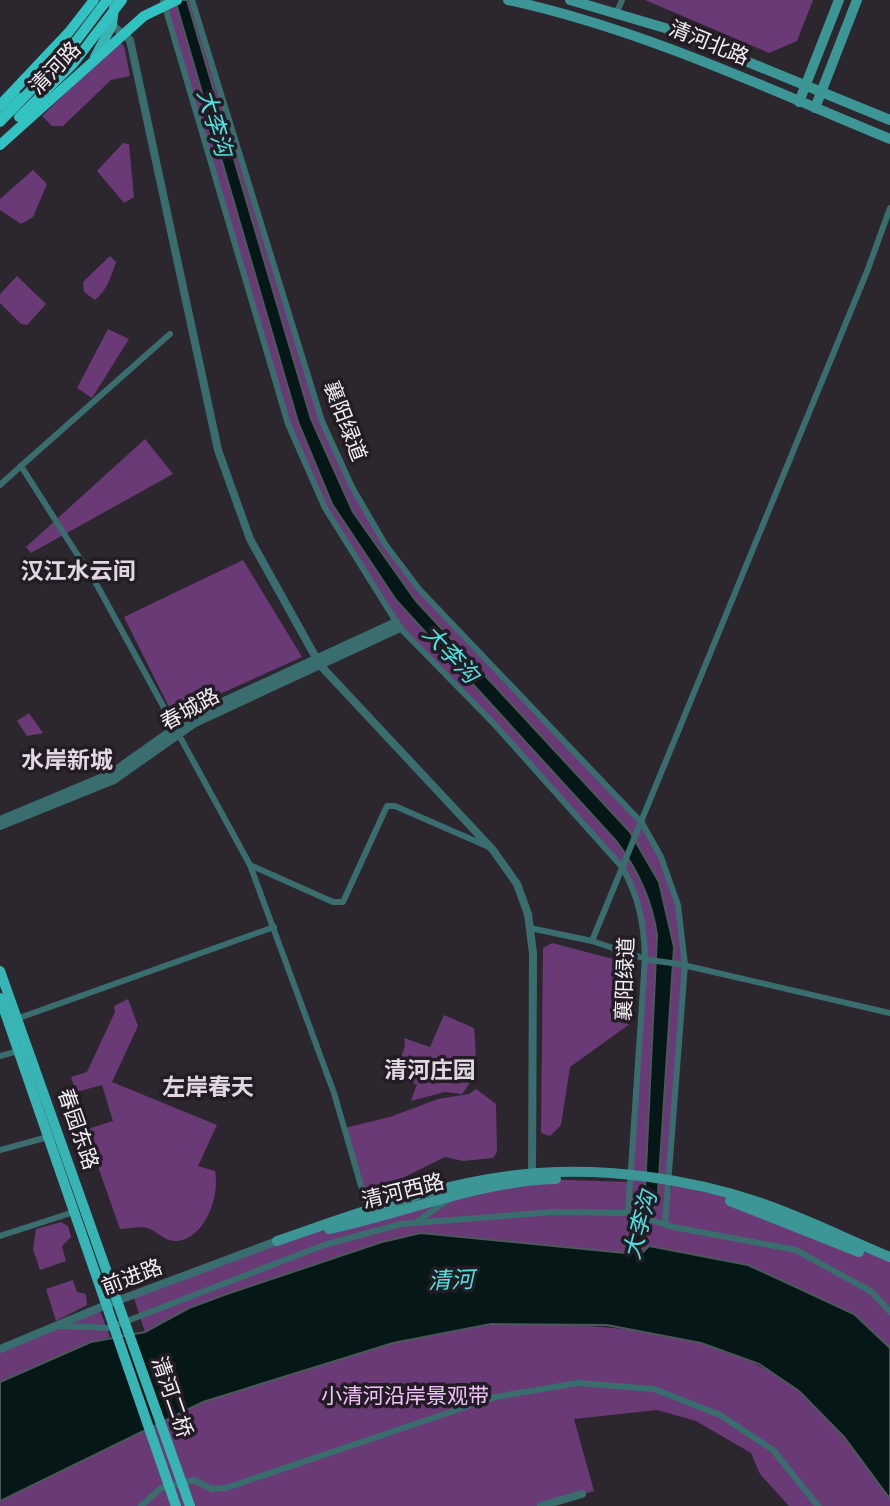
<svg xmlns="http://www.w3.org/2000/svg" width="890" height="1506" viewBox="0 0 890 1506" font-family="Mulish,'Noto Sans SC',sans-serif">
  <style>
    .green { fill: #6a3a77 }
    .water { fill: #051817; stroke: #4c585a; stroke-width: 2 }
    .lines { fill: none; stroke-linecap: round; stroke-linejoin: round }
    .minor { stroke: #3a6e6e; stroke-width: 6 }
    .tertiary { stroke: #3a6e6e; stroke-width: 8 }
    .secondary { stroke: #3b9695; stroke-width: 10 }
    .primary { stroke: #37b4b3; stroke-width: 10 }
    .trunk { stroke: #32c2c1; stroke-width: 10 }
    .labels { text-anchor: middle; stroke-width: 7; stroke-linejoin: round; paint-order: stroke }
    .street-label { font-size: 21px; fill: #f3eff5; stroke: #231c24 }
    .park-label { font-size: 21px; fill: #f0c3fd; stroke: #231c24 }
    .water-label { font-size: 23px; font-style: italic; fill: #4ee3e2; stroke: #231c24 }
    .neighbourhood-label { font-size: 23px; font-weight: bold; fill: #e0d7e3; stroke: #231c24 }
  </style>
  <rect width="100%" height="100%" fill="#2c262e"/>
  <g class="green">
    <path d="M 165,0 L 192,0 L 322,421 L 352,487 L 385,544 L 419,589 L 642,823 L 661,857 L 678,905 L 685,965 L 668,1202 L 672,1184 L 757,1205 L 890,1261 L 890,1348 L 854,1314 L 639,1256 L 382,1242 L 189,1308 L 145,1332 L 133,1295 L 277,1241 L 538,1179 L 630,1182 L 644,924 L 622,867 L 495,725 L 400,628 L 325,508 L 288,424 Z"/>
    <path d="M 645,0 L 813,0 L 797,41 L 769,53 Z"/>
    <path d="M 119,41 L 124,46 L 130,76 L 111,80 L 63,126 L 52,126 L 42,116 Z"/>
    <path d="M 123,143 L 129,144 L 134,197 L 124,203 L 97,171 Z"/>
    <path d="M 33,170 L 47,184 L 33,217 L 21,224 L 0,210 L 0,199 Z"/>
    <path d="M 110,256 L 116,262 C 111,277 107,290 95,300 L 84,292 L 83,282 Z"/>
    <path d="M 17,276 L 46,304 L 27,325 L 21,324 L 0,303 L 0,294 Z"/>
    <path d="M 108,329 L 129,339 L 92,398 L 77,388 Z"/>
    <path d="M 145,439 L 173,474 L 31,553 L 26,547 Z"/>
    <path d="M 243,560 L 302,657 L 173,715 L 124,617 Z"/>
    <path d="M 29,713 L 43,733 L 27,736 L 17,721 Z"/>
    <path d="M 552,943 L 636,965 L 631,1023 L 570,1067 L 561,1125 L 550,1136 L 541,1133 L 543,948 Z"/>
    <path d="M 128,999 L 138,1026 L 112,1082 L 217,1125 L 198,1166 L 215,1171 C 220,1195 206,1238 177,1241 C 164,1242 158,1231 147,1228 C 140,1226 128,1229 120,1229 L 85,1130 L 113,1121 L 102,1085 L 76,1092 L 71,1077 L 87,1072 L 115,1012 L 114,1006 Z"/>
    <path d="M 444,1015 L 474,1028 C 476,1053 479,1075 462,1094 L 445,1092 L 411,1101 L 417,1084 L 393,1079 L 405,1046 L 404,1038 L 430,1047 Z"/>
    <path d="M 476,1089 L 496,1104 L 497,1152 L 493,1158 L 463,1161 L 445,1157 L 370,1194 L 362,1193 L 344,1128 L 390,1117 L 438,1099 L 469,1094 Z"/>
    <path d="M 61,1222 L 68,1226 L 71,1237 L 62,1246 L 66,1261 L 40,1270 L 33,1249 L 36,1229 Z"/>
    <path d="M 73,1280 L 77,1292 L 86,1294 L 87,1305 L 56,1321 L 46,1289 Z"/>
    <path d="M 99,1308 L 110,1337 L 91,1342 L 0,1382 L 0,1349 Z"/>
    <path d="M 491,1324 C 595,1325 710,1323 797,1390 C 834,1419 862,1461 890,1499 L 890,1506 L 789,1506 L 760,1474 L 751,1453 L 696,1421 L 657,1410 L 574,1419 L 594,1491 L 541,1506 L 0,1506 L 0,1501 L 209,1399 L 393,1343 Z"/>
  </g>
  <path class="water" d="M 175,0 L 187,0 L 311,419 L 353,512 L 416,601 L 630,832 L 659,882 L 674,947 L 658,1193 L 640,1255 L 649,1246 L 748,1265 L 854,1314 L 890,1348 L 890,1499 L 844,1437 L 799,1391 L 759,1364 L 701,1343 L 607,1325 L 491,1324 L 393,1343 L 203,1402 L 0,1501 L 0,1382 L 91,1342 L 145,1332 L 189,1308 L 224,1295 L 382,1242 L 421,1233 L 624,1253 L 645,1191 L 657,935 C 652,900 638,870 617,842 L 396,600 L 332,504 L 298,422 Z"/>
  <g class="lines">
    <g class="minor">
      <path d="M 163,0 L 288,424 L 325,508 L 400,628 L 495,725 L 622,867 C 639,897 644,924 645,958 L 628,1213"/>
      <path d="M 192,0 L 322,421 L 352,487 L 385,544 L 419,589 L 642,823 L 661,857 L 678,905 L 685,965 L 665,1224"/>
      <path d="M 616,14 L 622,0"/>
      <path d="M 890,208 L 868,269 L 592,941 L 649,960 L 679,964 L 890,1013"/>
      <path d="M 21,466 L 170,334"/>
      <path d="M 0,485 L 21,466 L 98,587 L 250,865 L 334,1093 L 368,1210"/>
      <path d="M 250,865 L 333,902 L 343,902 L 387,806 L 395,806 L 489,847"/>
      <path d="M 530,928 L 592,941"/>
      <path d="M 19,1018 L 274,927"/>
      <path d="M 0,1056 L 18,1051"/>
      <path d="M 0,1150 L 48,1137"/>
      <path d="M 418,1221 L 448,1200"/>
      <path d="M 0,1236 L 74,1212"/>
      <path d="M 60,1326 L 109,1328 L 324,1245 L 401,1224 L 553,1212 L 628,1213 L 673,1227 L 796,1250 L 872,1292 L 890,1312"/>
      <path d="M 141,1506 L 161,1488 L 194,1480 L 211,1489 L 226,1488 L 495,1397 L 578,1383 L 654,1389 L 720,1415 L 773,1450 L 818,1506"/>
    </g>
    <g class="tertiary">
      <path d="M 112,25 L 130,40 L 218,450 L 250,539 L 320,665 L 493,850 L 517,884 L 528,914 L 533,953 L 532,1178"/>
      <path d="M 0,820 L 110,774 L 192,716 L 396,622"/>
      <path d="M 0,826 L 114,780 L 195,723 L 400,628"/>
      <path d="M 0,1349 L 106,1305 L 277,1241"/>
      <path d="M 541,1506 L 582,1494"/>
    </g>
    <g class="secondary">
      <path d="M 508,0 C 641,29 764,87 890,139"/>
      <path d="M 570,0 L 665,28 L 890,120"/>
      <path d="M 799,102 L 839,0"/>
      <path d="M 815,108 L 857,0"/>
      <path d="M 730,1201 L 859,1252"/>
      <path d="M 329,1229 C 400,1214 485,1180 556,1179"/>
      <path d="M 277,1241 C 361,1212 449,1179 538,1173 C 610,1168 690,1179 758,1202 C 803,1217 846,1239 890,1257"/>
    </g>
    <g class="primary">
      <path d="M 95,57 L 112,25 L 115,0"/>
      <path d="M 0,114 L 18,97"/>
      <path d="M 0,971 L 190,1506"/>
      <path d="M 0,998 L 176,1506"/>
    </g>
    <g class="trunk">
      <path d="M 0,105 L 69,32 L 94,0"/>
      <path d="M 19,117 L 73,64 L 122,0"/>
      <path d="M 0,122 L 67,53 L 107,0"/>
      <path d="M 0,145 L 144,16 L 177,0"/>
    </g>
  </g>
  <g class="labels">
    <g class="street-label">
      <text transform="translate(709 43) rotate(22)" y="7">清河北路</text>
      <text transform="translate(55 68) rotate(-46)" y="7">清河路</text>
      <text transform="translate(345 421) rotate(69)" y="7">襄阳绿道</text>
      <text transform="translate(190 709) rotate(-29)" y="7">春城路</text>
      <text transform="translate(625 979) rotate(-88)" y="7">襄阳绿道</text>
      <text transform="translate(78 1129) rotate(71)" y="7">春园东路</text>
      <text transform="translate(403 1191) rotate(-14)" y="7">清河西路</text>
      <text transform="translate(132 1277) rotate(-21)" y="7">前进路</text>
      <text transform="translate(172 1397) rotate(71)" y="7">清河二桥</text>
    </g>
    <g class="park-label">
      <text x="405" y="1403">小清河沿岸景观带</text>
    </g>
    <g class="water-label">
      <text transform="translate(215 123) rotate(73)" y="8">大李沟</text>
      <text transform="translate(451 654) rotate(47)" y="8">大李沟</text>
      <text transform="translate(640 1225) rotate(-75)" y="8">大李沟</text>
      <text transform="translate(451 1280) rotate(-2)" y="8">清河</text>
    </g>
    <g class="neighbourhood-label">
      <text x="78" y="579">汉江水云间</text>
      <text x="67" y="768">水岸新城</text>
      <text x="430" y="1078">清河庄园</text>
      <text x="208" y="1095">左岸春天</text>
    </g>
  </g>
</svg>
